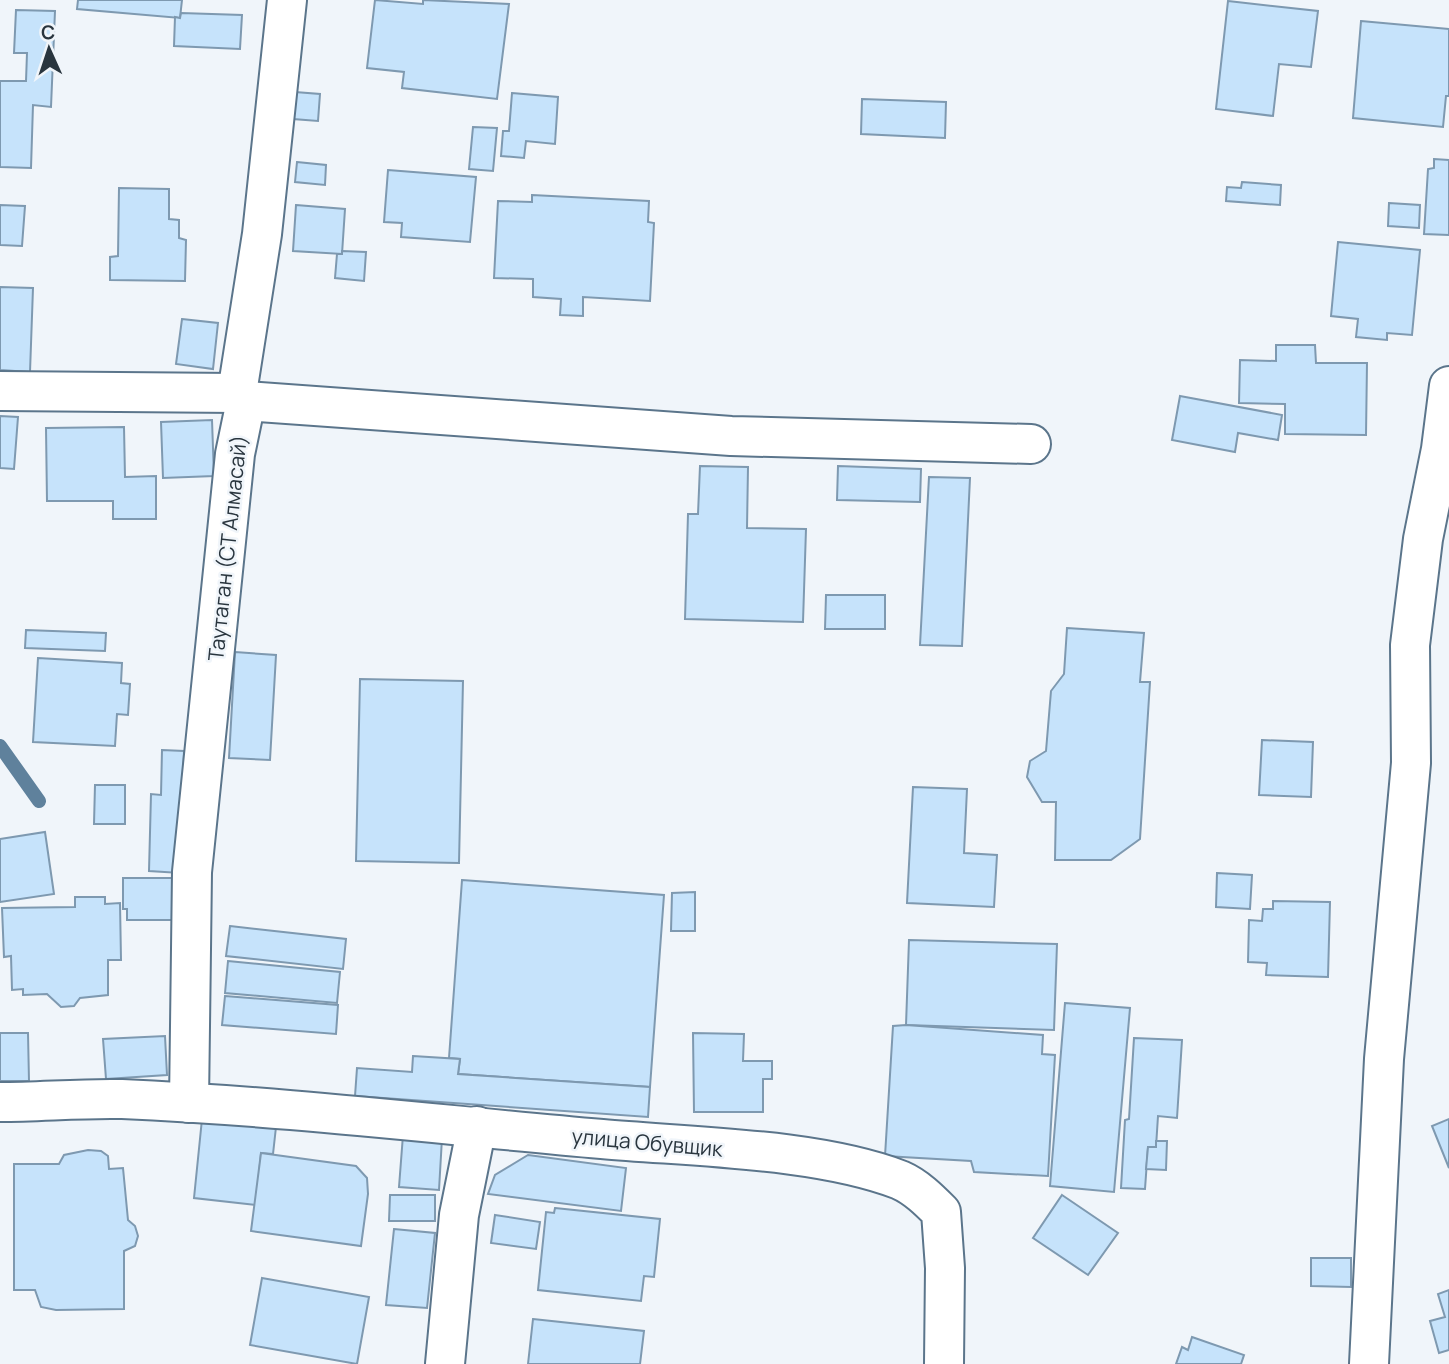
<svg xmlns="http://www.w3.org/2000/svg" width="1449" height="1364" viewBox="0 0 1449 1364" font-family="Manrope,sans-serif">
  <style>
    .lines { fill: none; stroke-linecap: round; stroke-linejoin: round }
    .stream { stroke: #5f819c; stroke-width: 14 }
    .building { fill: #c6e3fb; stroke: #7e99b0; stroke-width: 2 }
    .minor-casing { stroke: #5b758b; stroke-width: 42 }
    .minor { stroke: #fff; stroke-width: 38 }
    .labels { text-anchor: middle; stroke-width: 5; stroke-linejoin: round; paint-order: stroke }
    .street-label { font-size: 21px; fill: #29353e; stroke: #f0f5fa }
  </style>
  <rect width="100%" height="100%" fill="#f0f5fa"/>
  <g class="lines">
    <path class="stream" d="M 0,746 L 39,801"/>
  </g>
  <g class="building">
    <path d="M 78,0 L 182,0 L 180,18 L 77,9 Z"/>
    <path d="M 375,0 L 423,4 L 423,0 L 509,4 L 497,99 L 402,88 L 404,72 L 367,68 Z"/>
    <path d="M 1228,1 L 1318,11 L 1311,67 L 1279,64 L 1273,116 L 1216,109 Z"/>
    <path d="M 16,10 L 55,11 L 51,107 L 33,105 L 31,168 L 0,167 L 0,81 L 26,81 L 27,53 L 14,53 Z"/>
    <path d="M 181,13 L 242,15 L 240,49 L 174,46 L 175,17 L 180,18 Z"/>
    <path d="M 1361,21 L 1449,29 L 1449,96 L 1446,96 L 1443,127 L 1353,118 Z"/>
    <path d="M 295,92 L 320,94 L 318,121 L 293,119 Z"/>
    <path d="M 512,93 L 558,97 L 555,144 L 526,141 L 524,158 L 501,156 L 503,131 L 509,131 Z"/>
    <path d="M 862,99 L 946,102 L 945,138 L 861,134 Z"/>
    <path d="M 473,127 L 497,128 L 493,171 L 469,169 Z"/>
    <path d="M 1434,159 L 1449,160 L 1449,235 L 1424,234 L 1428,169 L 1434,168 Z"/>
    <path d="M 297,162 L 326,165 L 325,185 L 295,182 Z"/>
    <path d="M 388,170 L 476,177 L 470,242 L 401,237 L 402,223 L 384,222 Z"/>
    <path d="M 1242,182 L 1281,185 L 1280,205 L 1226,201 L 1227,187 L 1241,188 Z"/>
    <path d="M 119,188 L 169,189 L 169,219 L 179,220 L 179,238 L 186,240 L 185,281 L 110,280 L 110,257 L 118,256 Z"/>
    <path d="M 532,195 L 649,201 L 648,222 L 654,223 L 650,301 L 583,297 L 583,316 L 560,315 L 561,299 L 533,297 L 533,279 L 494,278 L 498,201 L 532,202 Z"/>
    <path d="M 1389,203 L 1420,205 L 1419,228 L 1388,226 Z"/>
    <path d="M 0,205 L 25,206 L 22,246 L 0,245 Z"/>
    <path d="M 296,205 L 345,209 L 342,254 L 293,251 Z"/>
    <path d="M 1338,242 L 1420,250 L 1412,335 L 1387,333 L 1387,340 L 1356,337 L 1358,319 L 1331,316 Z"/>
    <path d="M 342,251 L 366,252 L 364,281 L 335,278 L 337,254 L 342,254 Z"/>
    <path d="M 0,287 L 33,288 L 30,372 L 0,370 Z"/>
    <path d="M 182,319 L 218,323 L 213,369 L 176,364 Z"/>
    <path d="M 1276,345 L 1315,345 L 1316,363 L 1367,363 L 1366,435 L 1285,434 L 1285,404 L 1239,403 L 1240,360 L 1276,361 Z"/>
    <path d="M 1180,396 L 1282,415 L 1278,440 L 1238,433 L 1235,452 L 1172,440 Z"/>
    <path d="M 0,416 L 18,417 L 14,469 L 0,468 Z"/>
    <path d="M 212,420 L 214,476 L 163,478 L 161,422 Z"/>
    <path d="M 124,427 L 125,477 L 156,476 L 156,519 L 113,519 L 113,501 L 47,501 L 46,428 Z"/>
    <path d="M 700,466 L 748,467 L 747,528 L 806,529 L 803,622 L 685,619 L 688,514 L 698,514 Z"/>
    <path d="M 838,466 L 921,469 L 920,502 L 837,500 Z"/>
    <path d="M 929,477 L 970,478 L 962,646 L 920,645 Z"/>
    <path d="M 826,595 L 885,595 L 885,629 L 825,629 Z"/>
    <path d="M 1067,628 L 1144,633 L 1140,682 L 1150,682 L 1140,839 L 1111,860 L 1055,860 L 1056,802 L 1042,802 L 1027,777 L 1030,761 L 1046,751 L 1051,691 L 1064,674 Z"/>
    <path d="M 26,630 L 106,633 L 105,651 L 25,648 Z"/>
    <path d="M 235,652 L 276,655 L 270,760 L 229,758 Z"/>
    <path d="M 38,658 L 122,663 L 121,683 L 130,684 L 128,715 L 117,714 L 115,746 L 33,742 Z"/>
    <path d="M 360,679 L 463,681 L 459,863 L 356,861 Z"/>
    <path d="M 1262,740 L 1313,742 L 1311,797 L 1259,795 Z"/>
    <path d="M 162,750 L 184,751 L 180,873 L 149,871 L 151,794 L 161,795 Z"/>
    <path d="M 95,785 L 125,785 L 125,824 L 94,824 Z"/>
    <path d="M 913,787 L 967,789 L 964,853 L 997,855 L 994,907 L 907,903 Z"/>
    <path d="M 45,832 L 54,894 L 0,902 L 0,839 Z"/>
    <path d="M 1217,873 L 1252,875 L 1250,909 L 1216,907 Z"/>
    <path d="M 123,878 L 175,878 L 175,920 L 127,920 L 127,909 L 123,909 Z"/>
    <path d="M 462,880 L 664,895 L 650,1087 L 458,1074 L 460,1059 L 449,1058 Z"/>
    <path d="M 695,892 L 695,931 L 671,931 L 672,893 Z"/>
    <path d="M 75,897 L 105,897 L 105,904 L 120,903 L 121,960 L 108,960 L 108,995 L 80,998 L 74,1006 L 61,1007 L 47,994 L 23,995 L 23,989 L 12,990 L 11,956 L 4,957 L 2,908 L 75,907 Z"/>
    <path d="M 1273,901 L 1330,902 L 1328,977 L 1266,975 L 1267,963 L 1248,962 L 1249,920 L 1262,921 L 1263,909 L 1273,909 Z"/>
    <path d="M 230,926 L 346,939 L 343,969 L 226,956 Z"/>
    <path d="M 909,940 L 1057,944 L 1054,1030 L 906,1025 Z"/>
    <path d="M 228,961 L 340,972 L 337,1003 L 225,993 Z"/>
    <path d="M 225,996 L 338,1005 L 336,1034 L 222,1025 Z"/>
    <path d="M 1065,1003 L 1130,1008 L 1114,1192 L 1050,1186 Z"/>
    <path d="M 906,1025 L 1043,1035 L 1042,1054 L 1055,1055 L 1048,1176 L 974,1172 L 971,1161 L 885,1156 L 893,1026 Z"/>
    <path d="M 0,1033 L 28,1033 L 29,1081 L 0,1081 Z"/>
    <path d="M 693,1033 L 744,1034 L 743,1061 L 772,1061 L 772,1079 L 763,1079 L 763,1112 L 694,1112 Z"/>
    <path d="M 165,1036 L 167,1075 L 106,1079 L 103,1039 Z"/>
    <path d="M 1134,1038 L 1182,1040 L 1177,1118 L 1158,1116 L 1156,1147 L 1148,1147 L 1145,1189 L 1121,1188 L 1125,1120 L 1129,1119 Z"/>
    <path d="M 413,1056 L 460,1059 L 458,1074 L 650,1087 L 648,1117 L 355,1096 L 357,1068 L 412,1072 Z"/>
    <path d="M 202,1119 L 276,1127 L 273,1154 L 261,1153 L 256,1205 L 194,1198 Z"/>
    <path d="M 1449,1119 L 1449,1168 L 1432,1126 Z"/>
    <path d="M 403,1135 L 442,1138 L 439,1190 L 399,1187 Z"/>
    <path d="M 1156,1141 L 1167,1141 L 1166,1170 L 1146,1169 L 1148,1147 L 1156,1147 Z"/>
    <path d="M 88,1150 L 101,1151 L 108,1156 L 109,1169 L 123,1168 L 128,1220 L 135,1226 L 138,1236 L 135,1246 L 124,1251 L 124,1309 L 56,1310 L 41,1307 L 35,1290 L 14,1290 L 14,1164 L 59,1164 L 64,1155 Z"/>
    <path d="M 261,1153 L 356,1166 L 367,1178 L 368,1194 L 361,1246 L 251,1231 Z"/>
    <path d="M 528,1155 L 626,1168 L 621,1211 L 488,1194 L 495,1175 Z"/>
    <path d="M 390,1195 L 435,1195 L 435,1221 L 389,1221 Z"/>
    <path d="M 1062,1195 L 1118,1233 L 1088,1275 L 1033,1238 Z"/>
    <path d="M 555,1208 L 660,1219 L 654,1277 L 644,1276 L 641,1301 L 538,1290 L 546,1212 L 554,1213 Z"/>
    <path d="M 495,1215 L 540,1222 L 536,1249 L 491,1243 Z"/>
    <path d="M 394,1229 L 435,1233 L 427,1308 L 386,1305 Z"/>
    <path d="M 1311,1258 L 1351,1258 L 1351,1287 L 1311,1286 Z"/>
    <path d="M 262,1278 L 369,1297 L 357,1364 L 250,1345 Z"/>
    <path d="M 1449,1290 L 1449,1350 L 1439,1353 L 1430,1321 L 1445,1317 L 1438,1294 Z"/>
    <path d="M 533,1319 L 644,1331 L 640,1364 L 528,1364 Z"/>
    <path d="M 1192,1337 L 1244,1355 L 1241,1364 L 1176,1364 L 1182,1347 L 1188,1350 Z"/>
  </g>
  <g class="lines">
    <g class="minor-casing">
      <g id="minor">
        <path d="M 0,391 L 237,393"/>
        <path d="M 246,401 L 731,436 L 1031,444"/>
        <path d="M 0,1102 C 40,1102 81,1098 122,1099 C 282,1106 442,1125 602,1139 C 691,1147 817,1148 900,1180 C 916,1187 929,1200 941,1212 L 945,1268 L 944,1364"/>
        <path d="M 189,1103 L 192,872 L 235,454 L 246,401 L 237,393 L 262,234 L 287,0"/>
        <path d="M 445,1364 L 459,1215 L 477,1126"/>
        <path d="M 1369,1364 L 1384,1059 L 1411,763 L 1410,645 L 1423,539 L 1441,449 L 1449,386"/>
      </g>
    </g>
    <use href="#minor" class="minor"/>
  </g>
  <g class="labels">
    <g class="street-label">
      <text transform="translate(228 548) rotate(-84)" y="7">Таутаган (СТ Алмасай)</text>
      <text transform="translate(647 1143) rotate(5)" y="7">улица Обувщик</text>
    </g>
  </g>
  <g transform="translate(49 49) rotate(357)" stroke="#f0f5fa" stroke-width="5" paint-order="stroke">
  <path d="M0-5L12 26L0 18L-12 26Z" fill="#29353e"/>
  <text y="-10" font-size="19" font-weight="bold" text-anchor="middle" fill="#29353e">С</text>
  </g>
</svg>
